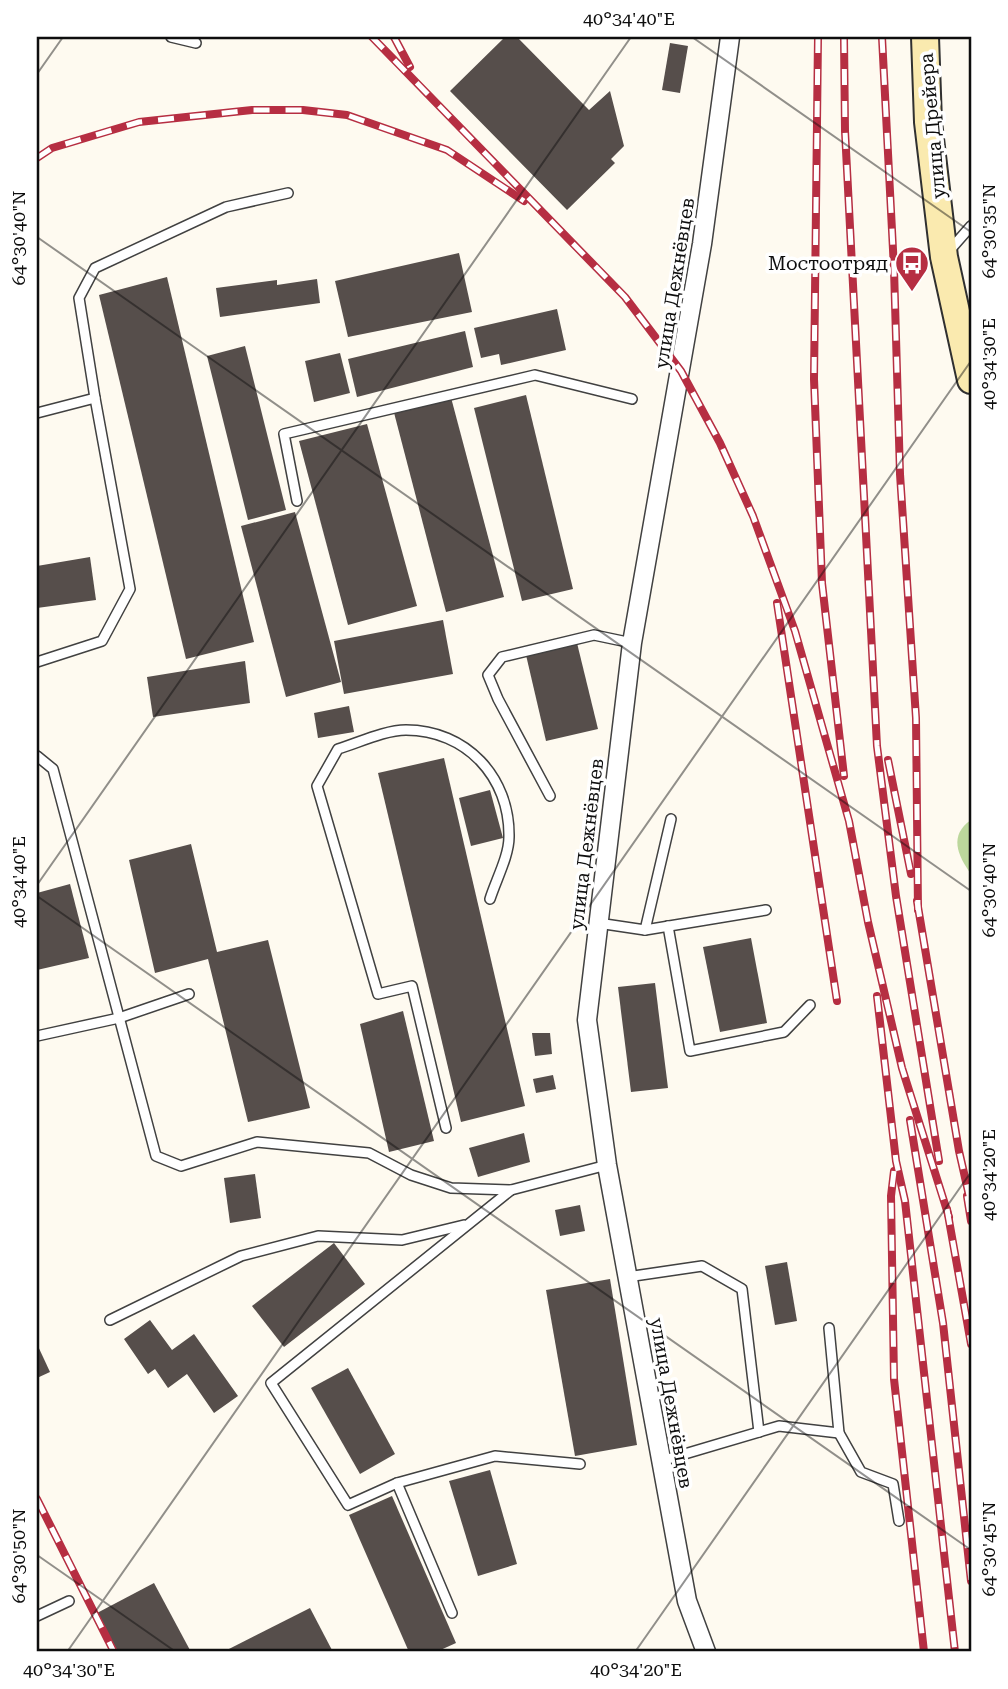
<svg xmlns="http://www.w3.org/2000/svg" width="1008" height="1689" viewBox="0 0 1008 1689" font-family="'Roboto Serif',serif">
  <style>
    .forest { fill: #bcd79c }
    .building { fill: #564e4b }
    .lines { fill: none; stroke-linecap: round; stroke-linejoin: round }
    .lane-casing { stroke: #414141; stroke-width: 12 }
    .street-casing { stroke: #414141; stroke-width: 21 }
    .secondary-casing { stroke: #303030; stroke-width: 30 }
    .lane { stroke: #fff; stroke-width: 9 }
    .street { stroke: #fff; stroke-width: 18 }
    .secondary { stroke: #faeaaf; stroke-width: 26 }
    .rail-casing { stroke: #b62e42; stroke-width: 8 }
    .rail { stroke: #fff; stroke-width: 5; stroke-dasharray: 16; stroke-linecap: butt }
    .ticks { fill: none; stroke: #0e0e0e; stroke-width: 2; stroke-opacity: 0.45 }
    .labels { text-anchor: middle; stroke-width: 7; stroke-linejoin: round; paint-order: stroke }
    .street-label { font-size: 19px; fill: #0e0e0e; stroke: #fff }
    .poi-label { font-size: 19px; fill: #0e0e0e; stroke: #fff; text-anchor: end }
    .neatline { fill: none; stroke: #0e0e0e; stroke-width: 2.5 }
    .ticks-label { font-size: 18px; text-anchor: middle; fill: #0e0e0e }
  </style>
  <rect width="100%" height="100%" fill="#fefaf0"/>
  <path class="forest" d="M 971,820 L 971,874 C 957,855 949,835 971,820 Z"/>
  <g class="building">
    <path d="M 505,37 L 517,37 L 589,110 L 610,91 L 624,146 L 611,159 L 615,163 L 567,210 L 450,91 Z"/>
    <path d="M 670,43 L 688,46 L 680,93 L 662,90 Z"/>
    <path d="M 459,253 L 472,312 L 348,337 L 335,281 Z"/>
    <path d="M 167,277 L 254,642 L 186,659 L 99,295 Z"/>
    <path d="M 317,279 L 320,303 L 220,317 L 216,288 L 277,280 L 277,285 Z"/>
    <path d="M 557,309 L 566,350 L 501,365 L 499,354 L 481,358 L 474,328 Z"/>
    <path d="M 465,331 L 473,367 L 357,397 L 348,359 Z"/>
    <path d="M 245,346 L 286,510 L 248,520 L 207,356 Z"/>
    <path d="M 340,353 L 350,393 L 314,402 L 305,361 Z"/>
    <path d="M 449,390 L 504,597 L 446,612 L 392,405 Z"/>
    <path d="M 526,395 L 573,589 L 522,601 L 474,408 Z"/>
    <path d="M 367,424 L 417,606 L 348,625 L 299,441 Z"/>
    <path d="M 295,512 L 341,682 L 286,697 L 241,526 Z"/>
    <path d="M 90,557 L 96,600 L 37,608 L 37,566 Z"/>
    <path d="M 443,620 L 453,674 L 344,694 L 334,641 Z"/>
    <path d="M 577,643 L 598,729 L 546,741 L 526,655 Z"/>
    <path d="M 245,661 L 250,703 L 153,717 L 147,677 Z"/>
    <path d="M 349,706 L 354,732 L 318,738 L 314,713 Z"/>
    <path d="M 444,758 L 525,1106 L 461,1122 L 378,773 Z"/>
    <path d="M 490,790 L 503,838 L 471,846 L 459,798 Z"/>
    <path d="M 191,844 L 217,952 L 268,940 L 310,1108 L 248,1122 L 208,959 L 155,973 L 129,860 Z"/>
    <path d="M 70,884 L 89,958 L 37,970 L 37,893 Z"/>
    <path d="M 751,938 L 767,1023 L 720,1032 L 703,947 Z"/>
    <path d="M 655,983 L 668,1088 L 631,1092 L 618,987 Z"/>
    <path d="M 403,1011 L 434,1141 L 389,1152 L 360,1024 Z"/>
    <path d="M 532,1033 L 550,1033 L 552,1054 L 535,1056 Z"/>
    <path d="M 553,1075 L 556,1089 L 536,1093 L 533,1079 Z"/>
    <path d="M 524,1133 L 530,1162 L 478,1177 L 469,1148 Z"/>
    <path d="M 255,1174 L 261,1218 L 230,1223 L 224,1178 Z"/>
    <path d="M 580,1205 L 585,1231 L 560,1236 L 555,1210 Z"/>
    <path d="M 334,1243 L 365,1284 L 284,1347 L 252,1306 Z"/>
    <path d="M 787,1262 L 797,1321 L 775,1325 L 765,1266 Z"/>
    <path d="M 610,1279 L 637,1445 L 575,1456 L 546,1290 Z"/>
    <path d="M 150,1320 L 172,1350 L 194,1334 L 238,1396 L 214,1413 L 187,1374 L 168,1388 L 155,1369 L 148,1374 L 124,1339 Z"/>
    <path d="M 37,1344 L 50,1372 L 37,1378 Z"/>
    <path d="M 348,1368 L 395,1454 L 360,1474 L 311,1388 Z"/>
    <path d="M 490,1470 L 517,1564 L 478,1576 L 449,1481 Z"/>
    <path d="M 392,1496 L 456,1643 L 436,1652 L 409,1652 L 349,1515 Z"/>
    <path d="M 154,1583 L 191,1652 L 118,1652 L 97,1613 Z"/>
    <path d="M 310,1608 L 333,1652 L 223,1652 Z"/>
  </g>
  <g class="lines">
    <g class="lane-casing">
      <g id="lane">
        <path d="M 171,37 L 196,43"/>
        <path d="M 949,251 L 971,226"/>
        <path d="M 95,398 L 79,298 L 95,268 L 226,207 L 288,193"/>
        <path d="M 37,413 L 95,398 L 130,589 L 102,641 L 37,662"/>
        <path d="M 297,501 L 284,434 L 535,375 L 632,399"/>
        <path d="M 37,756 L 53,769 L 156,1156 L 181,1166 L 257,1142 L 369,1153 L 411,1175 L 451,1188 L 511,1190"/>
        <path d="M 550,796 L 498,699 L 488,675 L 502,657 L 594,635 L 632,643"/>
        <path d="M 598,923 L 645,930 L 766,910"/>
        <path d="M 668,926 L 690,1051 L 784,1032 L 810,1005"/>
        <path d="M 645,930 L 671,819"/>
        <path d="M 37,1036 L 119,1018 L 189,994"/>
        <path d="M 446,1128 L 412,986 L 378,994 L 317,786 L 338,749 C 358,743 385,730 406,730 C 466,730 510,777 509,837 C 509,856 496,880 490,899"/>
        <path d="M 627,1277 L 702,1266 L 742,1289 L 759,1432"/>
        <path d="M 110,1320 L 241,1256 L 318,1236 L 402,1240 L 464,1225"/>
        <path d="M 829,1328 L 839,1433 L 861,1472 L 893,1484 L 899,1521"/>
        <path d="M 661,1461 L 779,1426 L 839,1433"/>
        <path d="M 397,1483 L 495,1456 L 580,1464"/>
        <path d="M 452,1613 L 397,1483 L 348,1505 L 271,1383 L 511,1190 L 607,1165"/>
        <path d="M 37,1616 L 69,1601"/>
      </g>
    </g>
    <g class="street-casing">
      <path id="street" d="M 706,1652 L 687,1601 L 607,1165 L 587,1020 L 632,643 L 702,244 L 730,37"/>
    </g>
    <g class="secondary-casing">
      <path id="secondary" d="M 925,37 L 928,122 L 944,257 L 971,380"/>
    </g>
    <use href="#lane" class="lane"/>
    <use href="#street" class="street"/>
    <use href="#secondary" class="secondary"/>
    <g class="rail-casing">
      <g id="rail">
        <path d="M 372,37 L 625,297 L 681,371 L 720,443 L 753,516 L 795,631 L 849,821 L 868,922 L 902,1068 L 949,1217"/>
        <path d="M 394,37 L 410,67"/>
        <path d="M 818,37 L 814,379 L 822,583 L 844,776"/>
        <path d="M 844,37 L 845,131 L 877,746 L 896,896 L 939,1161"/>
        <path d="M 882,37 L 894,269 L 900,474 L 916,718 L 918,910"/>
        <path d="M 37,158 L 52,148 L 139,122 L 252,110 L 303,110 L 347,115 L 447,150 L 524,201"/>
        <path d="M 777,603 L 837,1001"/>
        <path d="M 888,760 L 911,874"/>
        <path d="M 917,901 L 959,1151 L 971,1204"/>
        <path d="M 877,996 L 896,1161 L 905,1201 L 955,1652"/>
        <path d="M 910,1120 L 943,1323 L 971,1581"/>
        <path d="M 894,1171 L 891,1196 L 894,1379 L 924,1652"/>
        <path d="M 967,1196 L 971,1221"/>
        <path d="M 947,1209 L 971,1344"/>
        <path d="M 37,1499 L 114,1652"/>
      </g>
    </g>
    <use href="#rail" class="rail"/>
  </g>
  <path class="ticks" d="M 692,37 L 971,232M 37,74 L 63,37M 37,237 L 971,891M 37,885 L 631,37M 37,896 L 971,1550M 37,1555 L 176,1652M 67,1652 L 971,361M 635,1652 L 971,1172"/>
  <defs>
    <g id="bus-pin" transform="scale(1.75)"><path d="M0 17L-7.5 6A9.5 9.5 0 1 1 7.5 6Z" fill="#b62e42" stroke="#fff"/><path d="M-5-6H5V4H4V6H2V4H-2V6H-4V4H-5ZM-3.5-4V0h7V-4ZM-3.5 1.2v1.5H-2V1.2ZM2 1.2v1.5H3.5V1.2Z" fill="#fff"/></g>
  </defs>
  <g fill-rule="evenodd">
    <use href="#bus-pin" x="912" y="263"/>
  </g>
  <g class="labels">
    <g class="street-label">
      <text transform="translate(932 126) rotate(-95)" y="7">улица Дрейера</text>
      <text transform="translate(674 283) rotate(-81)" y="7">улица Дежнёвцев</text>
      <text transform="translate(586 844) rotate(-83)" y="7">улица Дежнёвцев</text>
      <text transform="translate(672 1403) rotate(80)" y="7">улица Дежнёвцев</text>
    </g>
    <g class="poi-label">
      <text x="888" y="270">Мостоотряд</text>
    </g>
  </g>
  <rect width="1008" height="1689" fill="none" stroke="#ffffff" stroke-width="77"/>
  <rect x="38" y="38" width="932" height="1612" class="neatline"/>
  <g class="ticks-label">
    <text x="629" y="25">40°34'40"E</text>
    <text transform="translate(989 231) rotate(-90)" y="6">64°30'35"N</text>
    <text transform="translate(19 238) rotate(-90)" y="6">64°30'40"N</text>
    <text transform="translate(989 364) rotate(-90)" y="6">40°34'30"E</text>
    <text transform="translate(19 882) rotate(-90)" y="6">40°34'40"E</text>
    <text transform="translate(989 890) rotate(-90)" y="6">64°30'40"N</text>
    <text transform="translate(989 1175) rotate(-90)" y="6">40°34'20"E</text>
    <text transform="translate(989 1549) rotate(-90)" y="6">64°30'45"N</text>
    <text transform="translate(19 1556) rotate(-90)" y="6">64°30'50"N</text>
    <text x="69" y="1676">40°34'30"E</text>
    <text x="636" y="1676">40°34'20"E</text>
  </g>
</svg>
